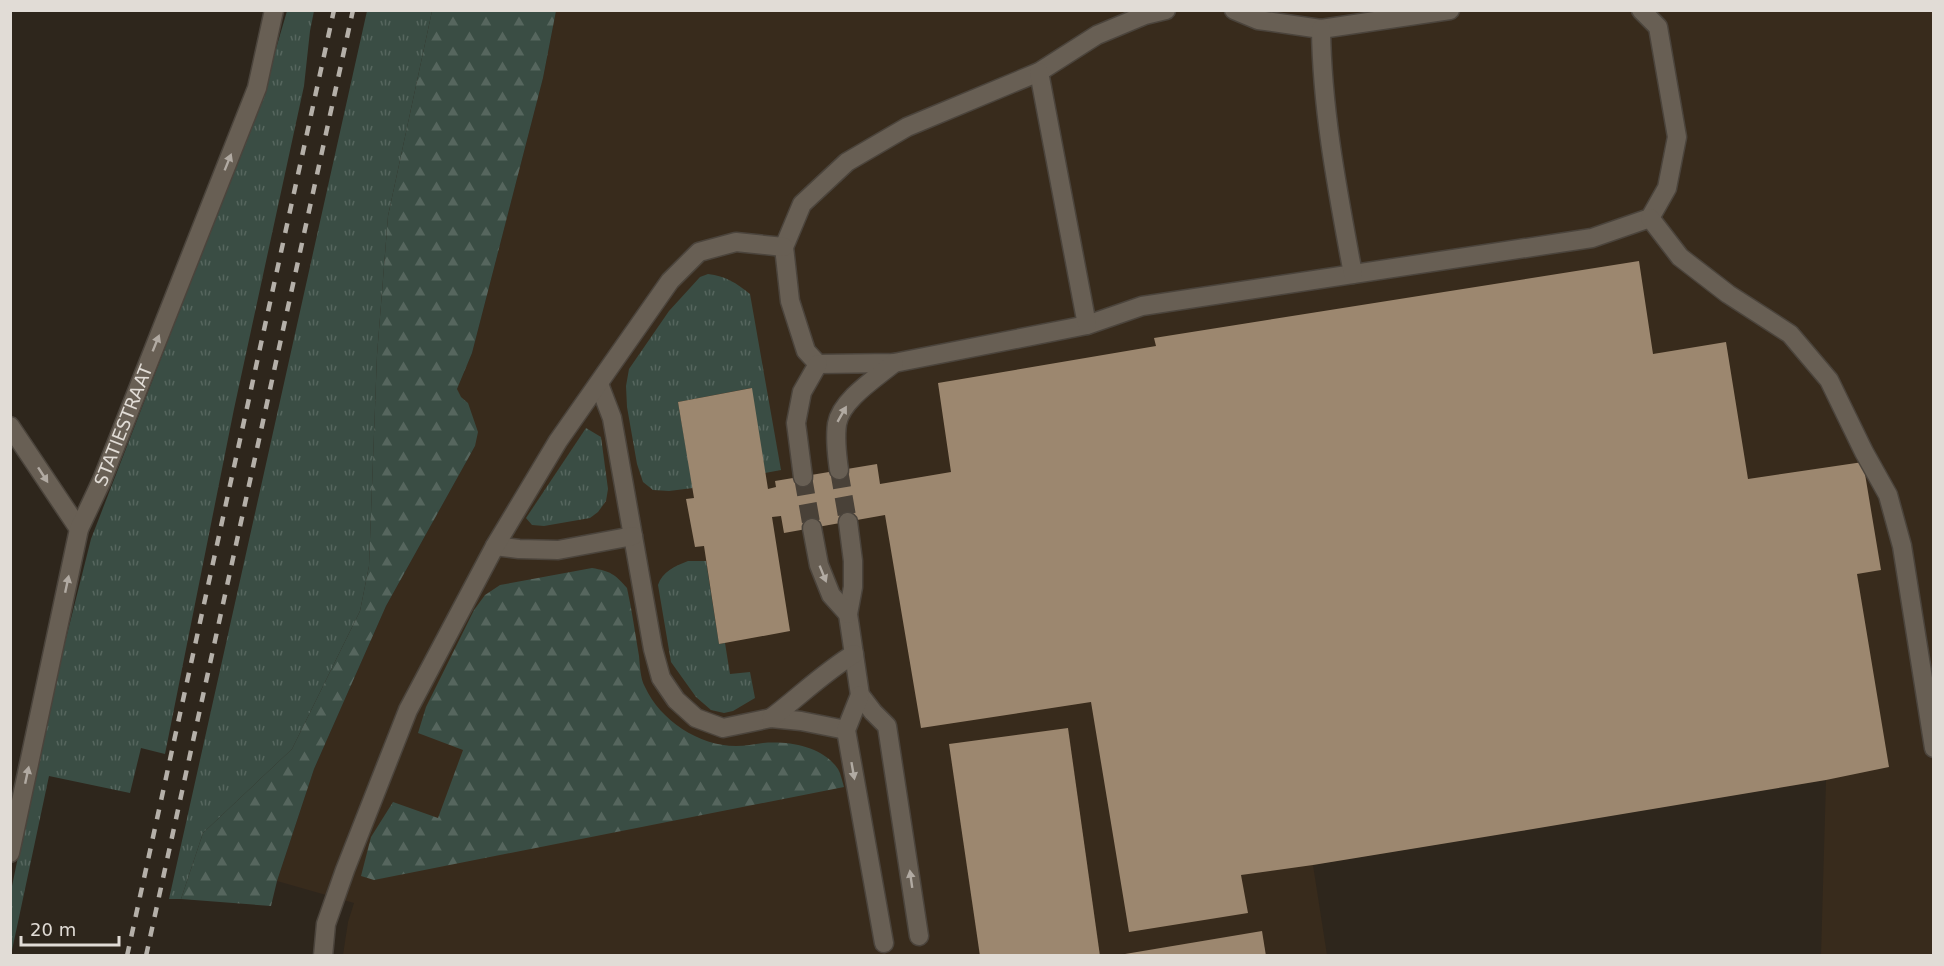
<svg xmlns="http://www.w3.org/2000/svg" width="1944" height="966" viewBox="0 0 1944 966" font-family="'DejaVu Sans',sans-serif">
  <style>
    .built { fill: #382b1c }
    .grass { fill: url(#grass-tufts) }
    .forest { fill: url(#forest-firs) }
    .building { fill: #9c876f }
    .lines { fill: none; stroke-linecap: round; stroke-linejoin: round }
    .minor-tunnel { stroke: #494138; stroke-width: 18; stroke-dasharray: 18 9; stroke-linecap: butt }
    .minor-casing { stroke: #4b443c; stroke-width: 21 }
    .minor { stroke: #685f54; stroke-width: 18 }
    .rail { stroke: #b5b0a9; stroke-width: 4.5; stroke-dasharray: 10 10; stroke-linecap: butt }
    .oneway { fill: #b1aaa2 }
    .labels { text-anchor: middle; stroke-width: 6; stroke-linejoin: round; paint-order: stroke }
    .street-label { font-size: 18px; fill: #e1dcd6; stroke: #2e261c }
  </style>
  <defs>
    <pattern id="grass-tufts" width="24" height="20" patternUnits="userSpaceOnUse" patternTransform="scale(1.5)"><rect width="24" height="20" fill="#3a4d44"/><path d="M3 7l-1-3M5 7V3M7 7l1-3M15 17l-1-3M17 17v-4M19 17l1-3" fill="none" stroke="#56665e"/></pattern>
    <pattern id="forest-firs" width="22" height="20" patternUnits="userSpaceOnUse" patternTransform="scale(1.5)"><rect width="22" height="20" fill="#3a4d44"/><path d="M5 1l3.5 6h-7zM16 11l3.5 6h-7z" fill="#56665e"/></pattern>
  </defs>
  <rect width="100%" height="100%" fill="#2e261c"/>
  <path class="built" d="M 556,11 L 1933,11 L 1933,955 L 1821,955 L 1826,780 L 1313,865 L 1327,955 L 343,955 L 348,922 L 354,903 L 277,881 L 314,769 L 386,606 L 475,446 L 457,389 L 472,353 L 543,78 Z"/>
  <g class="grass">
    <path d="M 287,11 L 314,11 L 310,31 L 304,86 L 234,409 L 165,754 L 141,748 L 130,793 L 49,776 L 11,955 L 11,891 L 50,702 L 91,539 L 261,100 Z"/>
    <path d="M 367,11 L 432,11 L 388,216 L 377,355 L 369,566 L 360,611 L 292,749 L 203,833 L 181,899 L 169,899 Z"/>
    <path d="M 708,274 C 726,276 736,283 750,294 L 781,470 L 765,473 L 751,388 L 678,402 L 693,488 L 669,491 L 653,490 L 643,482 L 637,464 L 627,407 L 626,386 L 629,369 L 669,311 L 700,277 Z"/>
    <path d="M 586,428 L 601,437 L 608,489 L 606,501 L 598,512 L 590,518 L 544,526 L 532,525 L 526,518 Z"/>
    <path d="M 688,561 L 706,561 L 719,644 L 725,643 L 730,674 L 750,672 L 755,698 L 733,711 L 724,713 L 711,710 L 696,697 L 671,662 L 658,585 C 662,572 675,566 688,561 Z"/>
  </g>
  <g class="forest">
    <path d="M 432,11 L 556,11 L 543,78 L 472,353 L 457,389 L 461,397 L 468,403 L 478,432 L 475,446 L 386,606 L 314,769 L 277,881 L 271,906 L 181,899 L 203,833 L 292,749 L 360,611 L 369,566 L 377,355 L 388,216 Z"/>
    <path d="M 592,568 C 610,571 615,574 627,588 C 632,610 635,633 639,656 C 640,665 640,678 645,687 C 660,720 699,746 736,746 C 745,746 754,744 763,743 C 789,741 822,746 838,769 C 841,774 842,781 844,787 L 374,880 L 361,876 L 371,837 L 393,802 L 438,818 L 463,750 L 418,733 L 426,707 L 474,610 L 485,595 L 500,585 Z"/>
  </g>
  <g class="building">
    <path d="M 1639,261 L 1653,354 L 1726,342 L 1748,479 L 1863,462 L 1881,570 L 1857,574 L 1889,767 L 1826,780 L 1521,831 L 1313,865 L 1241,875 L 1248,913 L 1129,932 L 1091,702 L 921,728 L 885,515 L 784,533 L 781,516 L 772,517 L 790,631 L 719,644 L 704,546 L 695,547 L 686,499 L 694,498 L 678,402 L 752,388 L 768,489 L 776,487 L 775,481 L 877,464 L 880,484 L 951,472 L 938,383 L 1156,346 L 1154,338 Z"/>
    <path d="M 1068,728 L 1100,956 L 980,956 L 949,744 Z"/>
    <path d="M 1262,931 L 1266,956 L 1125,956 L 1125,954 Z"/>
  </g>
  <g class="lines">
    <g class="minor-tunnel">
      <path d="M 839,470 L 848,522"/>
      <path d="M 803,477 L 812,528"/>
    </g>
    <g class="minor-casing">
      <g id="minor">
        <path d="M 1166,10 L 1145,15 L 1097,35 L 1039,72 L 907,127 L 847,162 L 802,204 L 784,247 L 790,301 L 806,351 L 818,364 L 894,363 L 1087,325 L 1142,306 L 1592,238 L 1650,218 L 1667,188 L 1677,137 L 1658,27 L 1641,10"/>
        <path d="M 1234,10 L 1258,20 L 1321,29 L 1450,10"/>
        <path d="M 1321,29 C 1322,112 1338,193 1353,274"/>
        <path d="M 1039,72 L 1087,325"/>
        <path d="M 1650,218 L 1680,257 L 1728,294 L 1790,334 L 1829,380 L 1864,452 L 1888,495 L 1902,546 L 1934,748"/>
        <path d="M 599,384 L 612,418 L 653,649 L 661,678 L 676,700 L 696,718 L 723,728 L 771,718 L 801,721 L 846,730"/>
        <path d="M 10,426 L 79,529"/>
        <path d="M 839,470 C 837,456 835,438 837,424 C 841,400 876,378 894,363"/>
        <path d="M 803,477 L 796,423 L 802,392 L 818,364"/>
        <path d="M 848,522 L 853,561 L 853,587 L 848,614 L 860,695 L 873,712 L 887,726 L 919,936"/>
        <path d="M 812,528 L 819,565 L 831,595 L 848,614"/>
        <path d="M 495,546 L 519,549 L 558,550 L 633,536"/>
        <path d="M 860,695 L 846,730 L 884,943"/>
        <path d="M 771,718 C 799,697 824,672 854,654"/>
        <path id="s1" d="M 10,853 L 79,529 L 102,480 L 257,88 L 274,10"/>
        <path d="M 323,956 L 326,924 L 345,870 L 408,710 L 495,546 L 558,441 L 670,281 L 699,252 L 736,242 L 784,247"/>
      </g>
    </g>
    <use href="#minor" class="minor"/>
    <g class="rail">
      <path d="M 127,956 L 334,10"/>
      <path d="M 146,956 L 353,10"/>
    </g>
  </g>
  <defs><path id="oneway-solid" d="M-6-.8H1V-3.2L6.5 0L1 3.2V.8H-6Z" transform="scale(1.5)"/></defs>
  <g class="oneway">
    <use href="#oneway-solid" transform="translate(228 162) rotate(-68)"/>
    <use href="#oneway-solid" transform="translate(156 343) rotate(-68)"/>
    <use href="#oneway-solid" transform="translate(842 414) rotate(-60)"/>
    <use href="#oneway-solid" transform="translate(43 475) rotate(57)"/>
    <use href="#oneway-solid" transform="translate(823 574) rotate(68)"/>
    <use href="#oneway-solid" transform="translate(67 584) rotate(-78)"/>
    <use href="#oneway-solid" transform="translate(853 771) rotate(80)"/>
    <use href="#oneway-solid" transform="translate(27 775) rotate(-78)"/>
    <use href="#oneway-solid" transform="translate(911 879) rotate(-98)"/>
  </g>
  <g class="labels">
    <g class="street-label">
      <text dy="6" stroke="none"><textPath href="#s1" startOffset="444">STATIESTRAAT</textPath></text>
    </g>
  </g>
  <rect width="1944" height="966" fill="none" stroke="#e1dcd6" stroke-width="24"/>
  <path d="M21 936v9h98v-9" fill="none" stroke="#e1dcd6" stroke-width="3"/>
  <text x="30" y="936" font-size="18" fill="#e1dcd6" stroke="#2e261c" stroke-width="4.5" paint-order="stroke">20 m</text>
</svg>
